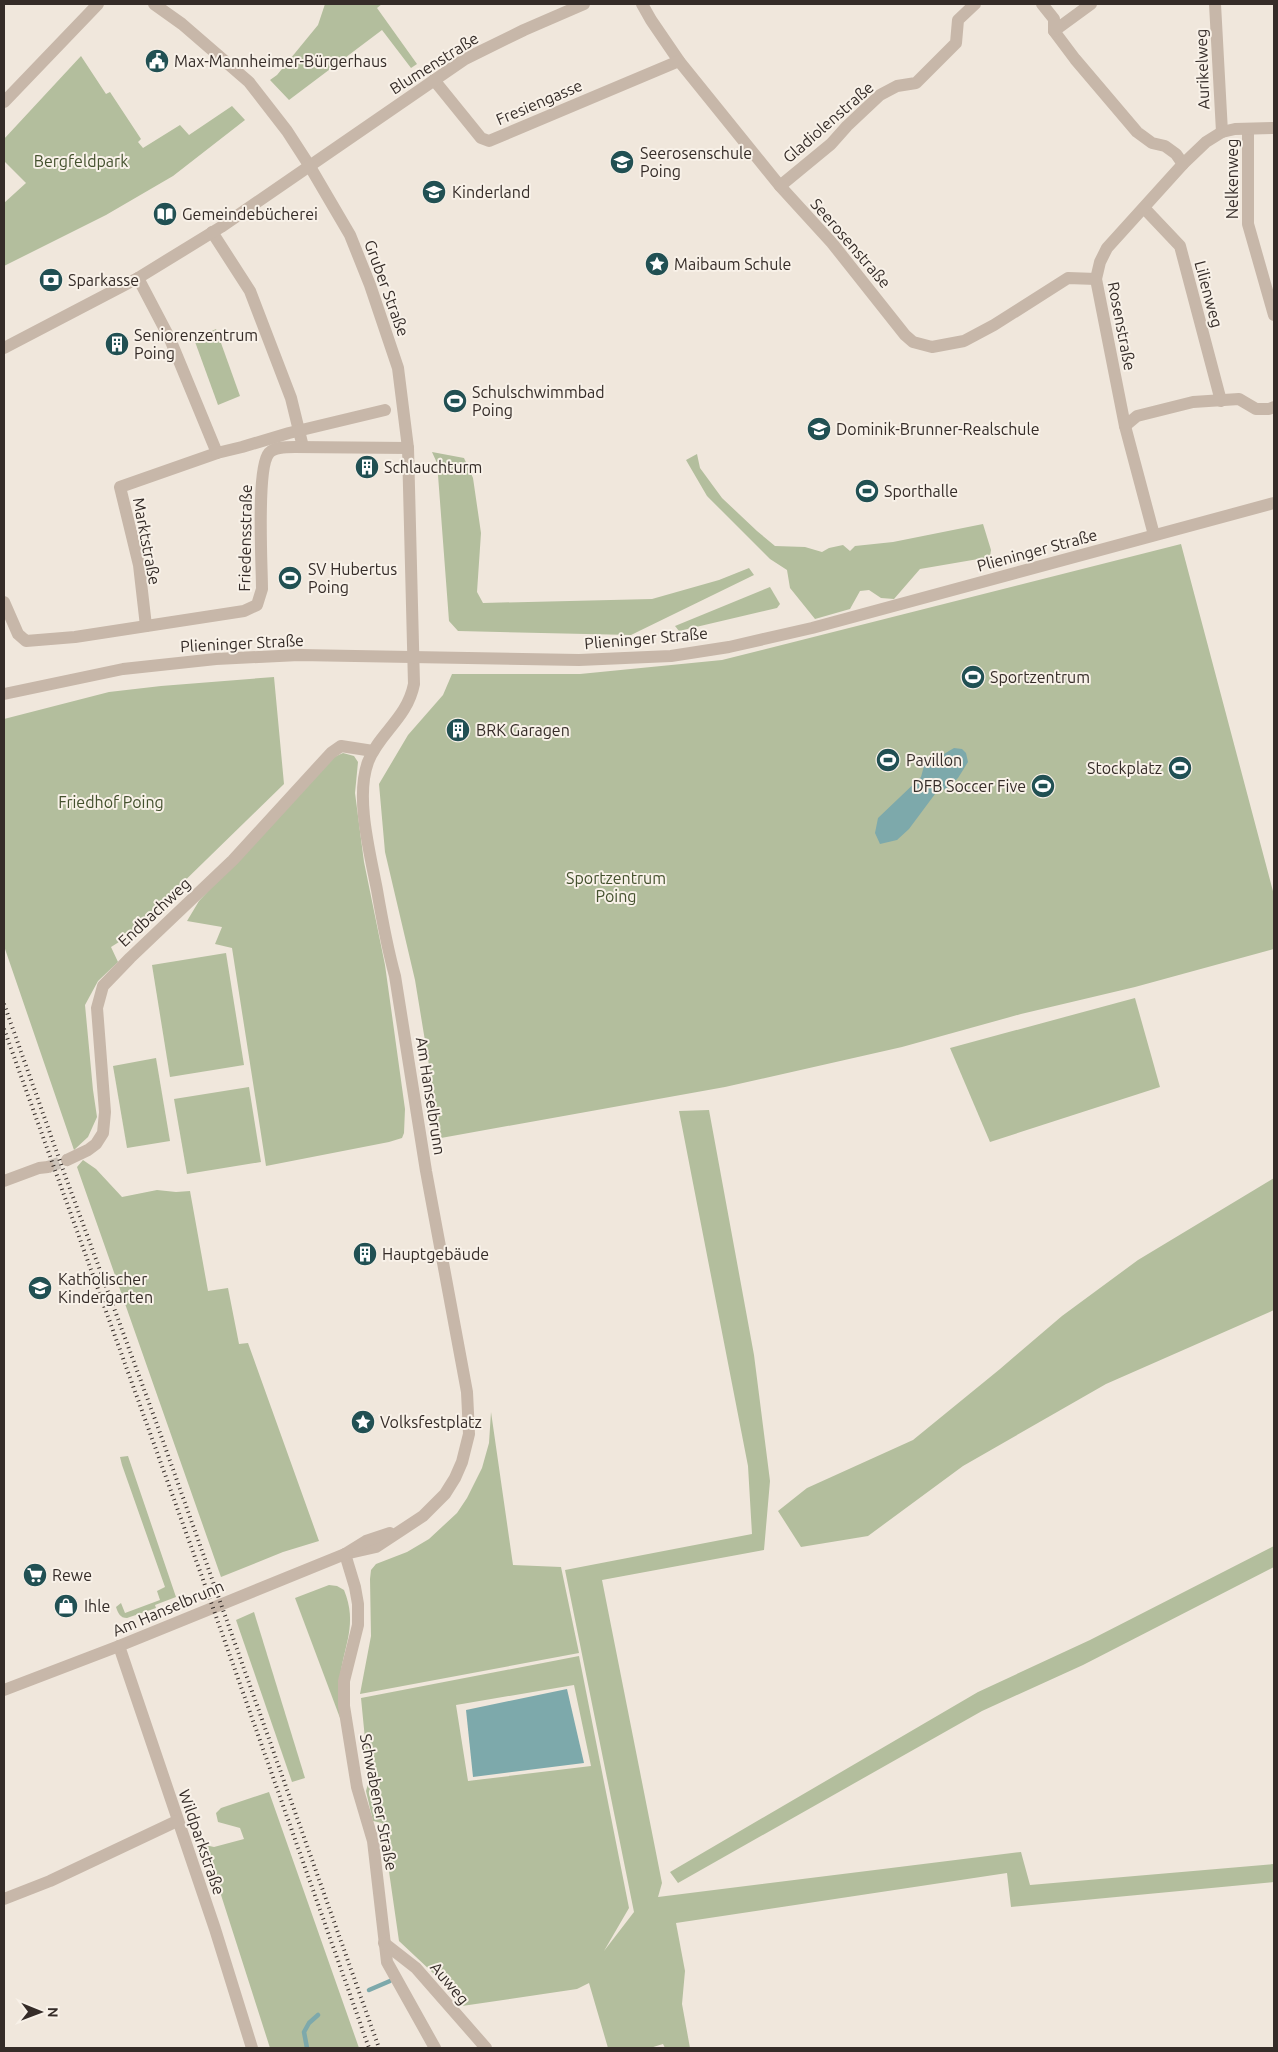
<svg xmlns="http://www.w3.org/2000/svg" width="1278" height="2052" viewBox="0 0 1278 2052" font-family="Ubuntu,sans-serif">
  <style>
    .green { fill: #b3be9d; fill-rule: evenodd }
    .water { fill: #7da9ab }
    .lines { fill: none; stroke-linecap: round; stroke-linejoin: round }
    .stream { stroke: #7da9ab; stroke-width: 4.5 }
    .minor-tunnel { stroke: #cbc2b8; stroke-width: 12; stroke-dasharray: 12 6; stroke-linecap: butt }
    .minor { stroke: #c7b7a9; stroke-width: 12 }
    .rail { stroke: #352c28; stroke-width: 4; stroke-dasharray: 1 4; stroke-linecap: butt }
    .labels { text-anchor: middle; stroke-width: 4; stroke-linejoin: round; paint-order: stroke }
    .poi-label { font-size: 16px; fill: #352c28; stroke: #f8f1e8; text-anchor: start }
    .street-label { font-size: 16px; fill: #352c28; stroke: #f8f1e8 }
    .park-label { font-size: 16px; fill: #44512e; stroke: #f8f1e8 }
  </style>
  <rect width="100%" height="100%" fill="#f0e7dc"/>
  <g class="green">
    <path d="M 325,4 L 382,4 L 377,8 L 417,64 L 411,68 L 382,30 L 289,100 L 270,80 L 277,75 L 318,25 Z"/>
    <path d="M 81,56 L 106,94 L 110,92 L 141,139 L 138,142 L 143,148 L 180,125 L 189,135 L 232,106 L 245,120 L 173,176 L 106,215 L 4,266 L 4,203 L 26,183 L 4,161 L 4,139 Z"/>
    <path d="M 216,329 L 240,396 L 218,405 L 194,339 Z"/>
    <path d="M 432,452 L 464,458 L 473,478 L 481,533 L 477,592 L 483,603 L 652,599 L 719,580 L 749,568 L 754,575 L 631,635 L 458,631 L 449,621 L 438,475 L 437,463 Z"/>
    <path d="M 697,454 L 700,468 L 722,498 L 757,531 L 775,546 L 805,547 L 822,552 L 829,548 L 843,545 L 850,551 L 855,546 L 893,542 L 983,524 L 991,550 L 990,557 L 920,569 L 894,599 L 881,598 L 869,590 L 860,591 L 850,609 L 815,619 L 790,588 L 787,570 L 770,559 L 707,496 L 686,460 Z"/>
    <path d="M 1181,544 L 1274,895 L 1274,949 L 1135,987 L 1021,1014 L 902,1047 L 725,1087 L 441,1138 L 415,980 L 385,852 L 379,784 L 408,735 L 443,695 L 452,674 L 580,674 L 722,660 Z"/>
    <path d="M 770,587 L 780,604 L 777,608 L 679,631 L 675,626 Z"/>
    <path d="M 274,677 L 284,784 L 127,937 L 111,947 L 118,962 L 98,981 L 85,1005 L 93,1090 L 97,1117 L 88,1137 L 74,1150 L 4,946 L 4,719 L 109,692 L 161,686 Z"/>
    <path d="M 343,753 L 354,756 L 358,762 L 355,793 L 364,862 L 385,965 L 405,1109 L 404,1133 L 402,1138 L 389,1142 L 266,1166 L 232,948 L 215,944 L 222,927 L 187,921 L 199,901 L 332,758 Z"/>
    <path d="M 226,953 L 244,1065 L 170,1077 L 152,965 Z"/>
    <path d="M 1135,998 L 1160,1087 L 990,1142 L 950,1048 Z"/>
    <path d="M 156,1058 L 170,1141 L 127,1148 L 113,1066 Z"/>
    <path d="M 249,1087 L 261,1162 L 187,1174 L 174,1099 Z"/>
    <path d="M 709,1110 L 754,1355 L 770,1481 L 764,1550 L 602,1580 L 662,1883 L 658,1897 L 1021,1852 L 1030,1885 L 1274,1864 L 1274,1882 L 1011,1907 L 1007,1873 L 676,1923 L 685,1971 L 682,2004 L 690,2048 L 665,2048 L 663,2044 L 650,2048 L 608,2048 L 589,1983 L 577,1989 L 462,2006 L 432,1972 L 399,1941 L 382,1823 L 373,1821 L 366,1791 L 369,1780 L 361,1698 L 579,1656 L 629,1908 L 604,1951 L 634,1912 L 565,1570 L 752,1534 L 748,1466 L 679,1111 ZM 574,1685 L 591,1766 L 468,1781 L 456,1705 Z"/>
    <path d="M 83,1160 L 96,1169 L 122,1197 L 157,1190 L 176,1192 L 190,1191 L 208,1291 L 228,1288 L 239,1344 L 248,1343 L 319,1541 L 283,1552 L 221,1577 L 77,1167 Z"/>
    <path d="M 1274,1178 L 1274,1310 L 1106,1384 L 963,1466 L 868,1536 L 801,1547 L 778,1511 L 807,1488 L 913,1440 L 1000,1369 L 1062,1316 L 1138,1260 Z"/>
    <path d="M 491,1412 L 513,1565 L 561,1567 L 579,1653 L 360,1694 L 371,1636 L 370,1579 L 371,1570 L 376,1564 L 407,1552 L 429,1539 L 457,1513 L 467,1498 L 482,1468 L 489,1443 Z"/>
    <path d="M 128,1456 L 176,1597 L 155,1605 L 156,1608 L 127,1618 C 120,1618 118,1613 116,1607 L 121,1603 L 125,1613 L 160,1600 L 157,1591 L 165,1587 L 122,1465 L 120,1457 Z"/>
    <path d="M 1274,1546 L 1274,1567 L 1083,1665 L 982,1711 L 678,1883 L 670,1872 L 978,1692 L 1090,1640 Z"/>
    <path d="M 329,1585 L 337,1586 L 344,1590 C 358,1624 344,1645 340,1678 C 339,1691 340,1705 340,1718 L 295,1598 Z"/>
    <path d="M 254,1612 L 305,1778 L 292,1782 L 236,1620 Z"/>
    <path d="M 269,1792 L 359,2048 L 270,2048 L 205,1845 L 214,1847 L 244,1839 L 240,1828 L 218,1822 L 216,1813 L 221,1808 Z"/>
  </g>
  <g class="water">
    <path d="M 954,748 L 962,749 L 966,753 L 968,762 L 958,778 L 949,787 L 935,794 L 909,829 L 897,840 L 880,844 L 875,833 L 878,818 L 921,777 L 924,766 Z"/>
    <path d="M 567,1689 L 584,1763 L 473,1777 L 466,1710 Z"/>
  </g>
  <g class="lines">
    <g class="stream">
      <path d="M 369,1990 L 390,1981"/>
      <path d="M 307,2048 L 304,2032 L 309,2023 L 318,2015"/>
    </g>
    <path class="minor-tunnel" d="M 48,1167 L 67,1160"/>
    <g class="minor">
      <path d="M 154,4 L 182,24 L 249,82 L 287,131 L 309,165 L 350,235 L 370,285 L 398,368 L 408,448 L 414,684 C 407,719 379,733 368,762 C 355,797 370,853 377,890 C 382,919 387,947 395,976 L 426,1171 L 467,1392 L 469,1434 L 462,1462 L 455,1478 L 445,1494 L 423,1516 L 376,1547 L 345,1554"/>
      <path d="M 642,4 L 651,20 L 679,61 L 780,186 L 832,243 L 905,335 L 913,342 L 932,347 L 964,341 L 994,325 L 1068,278 L 1096,279"/>
      <path d="M 1042,4 L 1054,19 L 1054,31 L 1075,59 L 1137,132 L 1152,143 L 1165,146 L 1176,154 L 1183,164"/>
      <path d="M 1215,4 L 1222,132"/>
      <path d="M 1054,31 L 1091,4"/>
      <path d="M 434,80 L 481,138 L 489,141 L 679,61"/>
      <path d="M 4,102 L 98,4"/>
      <path d="M 1248,129 L 1248,224 L 1274,315"/>
      <path d="M 780,186 L 831,144 L 847,126 L 880,95 L 897,86 L 916,83 L 956,43 L 958,20 L 975,4"/>
      <path d="M 1144,208 L 1180,246 L 1221,401"/>
      <path d="M 212,232 L 250,291 L 291,398 L 303,447"/>
      <path d="M 138,278 L 170,339 L 217,453 L 120,487 L 139,565 L 146,626"/>
      <path d="M 4,348 L 138,278 L 221,227 L 465,59 L 524,30 L 584,4"/>
      <path d="M 1125,426 L 1137,416 L 1193,402 L 1239,399 L 1256,409 L 1269,409 L 1274,407"/>
      <path d="M 217,453 L 242,447 L 289,433 L 385,410"/>
      <path d="M 1154,535 L 1125,426 L 1096,279 L 1100,262 L 1107,248 L 1183,164 L 1206,142 L 1222,132 L 1235,129 L 1274,128"/>
      <path d="M 4,602 L 18,634 L 26,641 L 75,637 L 244,611 L 257,605 L 262,589 C 262,565 256,468 269,453 C 274,447 286,447 295,447 L 408,448"/>
      <path d="M 4,694 L 123,669 L 216,659 L 299,655 L 579,660 L 671,656 L 729,647 L 812,628 L 1274,503"/>
      <path d="M 67,1160 L 88,1150 L 96,1144 L 103,1133 L 105,1112 L 97,1008 L 103,986 L 130,958 L 233,860 L 331,753 L 341,746 L 373,751"/>
      <path d="M 4,1181 L 39,1168 L 48,1167"/>
      <path d="M 345,1554 L 355,1587 L 358,1604 L 358,1625 L 344,1681 L 344,1706 L 357,1787 L 373,1841 L 387,1962 L 435,2048"/>
      <path d="M 119,1646 L 215,1929 L 252,2048"/>
      <path d="M 4,1690 L 119,1646 L 345,1554 L 366,1541 L 390,1533"/>
      <path d="M 4,1899 L 50,1881 L 177,1821"/>
      <path d="M 384,1943 L 416,1968 L 486,2048"/>
    </g>
    <g class="rail">
      <path d="M 4,1004 L 66,1178 L 159,1430 L 379,2048"/>
      <path d="M 4,1029 L 201,1574 L 369,2048"/>
    </g>
  </g>
  <defs>
    <g id="civic-disc" transform="scale(1.25)"><circle r="9.5" fill="#215053" stroke="#f8f1e8"/><path d="M-.6-6.5H3V-4.5H.6V-3L4-1V1h2V6H-6V1h2V-1L-.6-3ZM-1.2 2.5V6h2.4V2.5Z" fill="#fff"/></g>
    <g id="school-disc" transform="scale(1.25)"><circle r="9.5" fill="#215053" stroke="#f8f1e8"/><path d="M0-5L7-2L0 1L-7-2ZM-4 1L0 2.5L4 1V4Q0 6-4 4Z" fill="#fff"/></g>
    <g id="library-disc" transform="scale(1.25)"><circle r="9.5" fill="#215053" stroke="#f8f1e8"/><path d="M-6-4Q-3-5.5-.7-3.5V5Q-3 3-6 4ZM6-4Q3-5.5 .7-3.5V5Q3 3 6 4Z" fill="#fff"/></g>
    <g id="sight-disc" transform="scale(1.25)"><circle r="9.5" fill="#215053" stroke="#f8f1e8"/><path d="M0-6L1.8-2.2L6-1.7L2.9 1.2L3.7 5.4L0 3.3L-3.7 5.4L-2.9 1.2L-6-1.7L-1.8-2.2Z" fill="#fff"/></g>
    <g id="bank-disc" transform="scale(1.25)"><circle r="9.5" fill="#215053" stroke="#f8f1e8"/><path d="M-6-4H6V4H-6ZM0-2.3a2.3 2.3 0 1 0 0 4.6a2.3 2.3 0 1 0 0-4.6Z" fill="#fff"/></g>
    <g id="building-disc" transform="scale(1.25)"><circle r="9.5" fill="#215053" stroke="#f8f1e8"/><path d="M-4-6H4V6H1V3H-1V6H-4ZM-2.5-4.3h1.7v1.8h-1.7ZM.8-4.3h1.7v1.8H.8ZM-2.5-1h1.7V.8h-1.7ZM.8-1h1.7V.8H.8Z" fill="#fff"/></g>
    <g id="stadium-disc" transform="scale(1.25)"><circle r="9.5" fill="#215053" stroke="#f8f1e8"/><path d="M0-5a6.5 5 0 1 0 0 10a6.5 5 0 1 0 0-10ZM-3.5-1.8h7v3.6h-7Z" fill="#fff"/></g>
    <g id="supermarket-disc" transform="scale(1.25)"><circle r="9.5" fill="#215053" stroke="#f8f1e8"/><path d="M-6-5.5h2.5l.6 2H6L4.5 2H-2.5L-4.4-4H-6ZM-1.5 3.2a1.3 1.3 0 1 0 .1 0ZM3 3.2a1.3 1.3 0 1 0 .1 0Z" fill="#fff"/></g>
    <g id="shop-disc" transform="scale(1.25)"><circle r="9.5" fill="#215053" stroke="#f8f1e8"/><path d="M-5-2.5h2.3a2.7 3.5 0 0 1 5.4 0H5L5.5 6h-11ZM-1.5-2.5h3a1.5 2.3 0 0 0-3 0Z" fill="#fff"/></g>
  </defs>
  <g fill-rule="evenodd">
    <use href="#civic-disc" x="157" y="61"/>
    <use href="#school-disc" x="622" y="162"/>
    <use href="#school-disc" x="434" y="192"/>
    <use href="#library-disc" x="165" y="214"/>
    <use href="#sight-disc" x="657" y="264"/>
    <use href="#bank-disc" x="51" y="280"/>
    <use href="#building-disc" x="117" y="344"/>
    <use href="#stadium-disc" x="455" y="401"/>
    <use href="#school-disc" x="819" y="429"/>
    <use href="#building-disc" x="367" y="467"/>
    <use href="#stadium-disc" x="867" y="491"/>
    <use href="#stadium-disc" x="290" y="578"/>
    <use href="#stadium-disc" x="973" y="677"/>
    <use href="#building-disc" x="458" y="730"/>
    <use href="#stadium-disc" x="888" y="760"/>
    <use href="#stadium-disc" x="1180" y="768"/>
    <use href="#stadium-disc" x="1043" y="786"/>
    <use href="#building-disc" x="365" y="1254"/>
    <use href="#school-disc" x="40" y="1288"/>
    <use href="#sight-disc" x="363" y="1422"/>
    <use href="#supermarket-disc" x="35" y="1575"/>
    <use href="#shop-disc" x="66" y="1606"/>
  </g>
  <g class="labels">
    <g class="poi-label">
      <text x="174" y="67">Max-Mannheimer-Bürgerhaus</text>
      <text x="640" y="159">Seerosenschule<tspan x="640" dy="18">Poing</tspan></text>
      <text x="452" y="198">Kinderland</text>
      <text x="182" y="220">Gemeindebücherei</text>
      <text x="674" y="270">Maibaum Schule</text>
      <text x="68" y="286">Sparkasse</text>
      <text x="134" y="341">Seniorenzentrum<tspan x="134" dy="18">Poing</tspan></text>
      <text x="472" y="398">Schulschwimmbad<tspan x="472" dy="18">Poing</tspan></text>
      <text x="836" y="435">Dominik-Brunner-Realschule</text>
      <text x="384" y="473">Schlauchturm</text>
      <text x="884" y="497">Sporthalle</text>
      <text x="308" y="575">SV Hubertus<tspan x="308" dy="18">Poing</tspan></text>
      <text x="990" y="683">Sportzentrum</text>
      <text x="476" y="736">BRK Garagen</text>
      <text x="906" y="766">Pavillon</text>
      <text x="1162" y="774" text-anchor="end">Stockplatz</text>
      <text x="1026" y="792" text-anchor="end">DFB Soccer Five</text>
      <text x="382" y="1260">Hauptgebäude</text>
      <text x="58" y="1285">Katholischer<tspan x="58" dy="18">Kindergarten</tspan></text>
      <text x="380" y="1428">Volksfestplatz</text>
      <text x="52" y="1581">Rewe</text>
      <text x="84" y="1612">Ihle</text>
    </g>
    <g class="street-label">
      <text transform="translate(434 63) rotate(-32)" y="6">Blumenstraße</text>
      <text transform="translate(1202 69) rotate(-92)" y="6">Aurikelweg</text>
      <text transform="translate(539 102) rotate(-23)" y="6">Fresiengasse</text>
      <text transform="translate(828 122) rotate(-41)" y="6">Gladiolenstraße</text>
      <text transform="translate(1232 179) rotate(-90)" y="6">Nelkenweg</text>
      <text transform="translate(851 243) rotate(49)" y="6">Seerosenstraße</text>
      <text transform="translate(387 288) rotate(70)" y="6">Gruber Straße</text>
      <text transform="translate(1209 294) rotate(75)" y="6">Lilienweg</text>
      <text transform="translate(1122 326) rotate(79)" y="6">Rosenstraße</text>
      <text transform="translate(245 538) rotate(-89)" y="6">Friedensstraße</text>
      <text transform="translate(147 541) rotate(79)" y="6">Marktstraße</text>
      <text transform="translate(1037 550) rotate(-15)" y="6">Plieninger Straße</text>
      <text transform="translate(646 638) rotate(-5)" y="6">Plieninger Straße</text>
      <text transform="translate(242 643) rotate(-3)" y="6">Plieninger Straße</text>
      <text transform="translate(154 912) rotate(-43)" y="6">Endbachweg</text>
      <text transform="translate(431 1096) rotate(81)" y="6">Am Hanselbrunn</text>
      <text transform="translate(168 1608) rotate(-23)" y="6">Am Hanselbrunn</text>
      <text transform="translate(379 1802) rotate(79)" y="6">Schwabener Straße</text>
      <text transform="translate(202 1842) rotate(71)" y="6">Wildparkstraße</text>
      <text transform="translate(450 1983) rotate(50)" y="6">Auweg</text>
    </g>
    <g class="park-label">
      <text x="81" y="167">Bergfeldpark</text>
      <text x="111" y="808">Friedhof Poing</text>
      <text x="616" y="884">Sportzentrum<tspan x="616" dy="18">Poing</tspan></text>
    </g>
  </g>
  <rect width="1278" height="2052" fill="none" stroke="#352c28" stroke-width="10"/>
  <g transform="translate(40 2012) rotate(91)" stroke="#f8f1e8" stroke-width="4" paint-order="stroke">
  <path d="M0-4L9 19L0 12L-9 19Z" fill="#352c28"/>
  <text y="-8" font-size="14" font-weight="bold" text-anchor="middle" fill="#352c28">N</text>
  </g>
</svg>
